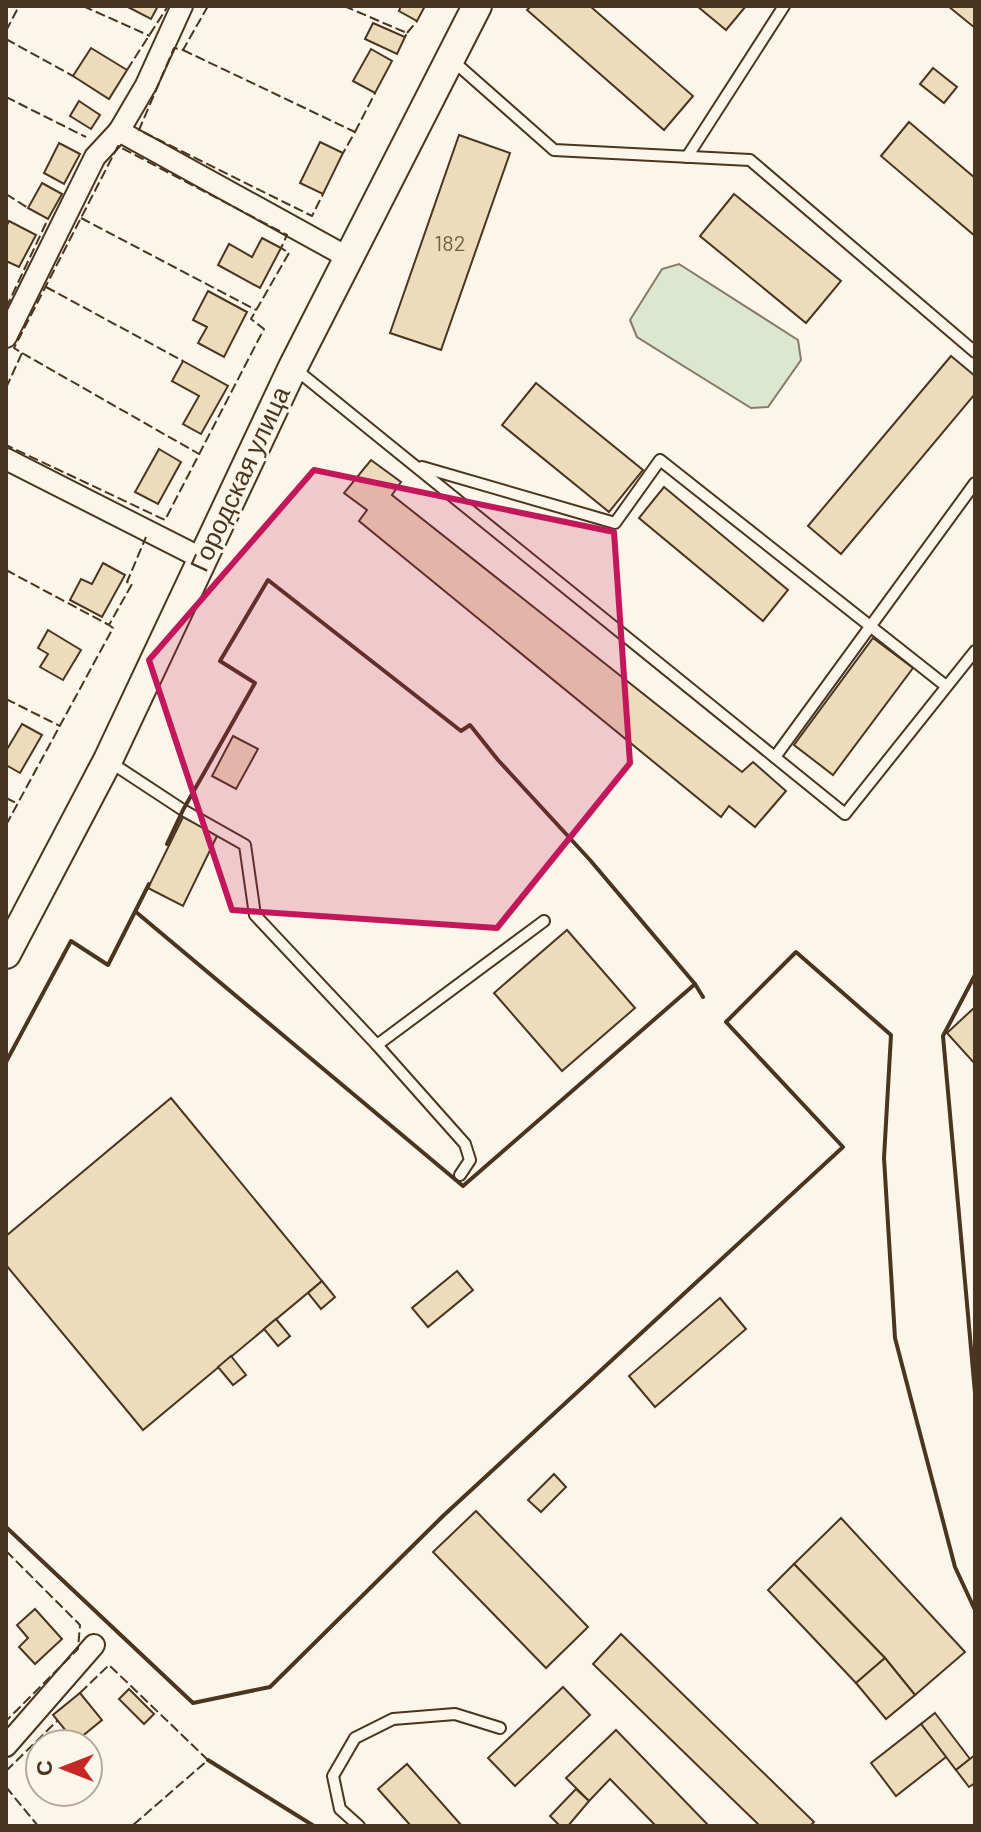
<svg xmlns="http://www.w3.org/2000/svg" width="981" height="1832" viewBox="0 0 981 1832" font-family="Barlow,sans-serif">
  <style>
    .green { fill: #dce7d0; stroke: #887966; stroke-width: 2 }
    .building { fill: #ecdcbc; stroke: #4a3520; stroke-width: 2 }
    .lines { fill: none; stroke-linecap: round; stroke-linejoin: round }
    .lane-casing { stroke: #4a3520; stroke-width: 14 }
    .street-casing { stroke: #4a3520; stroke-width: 24 }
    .secondary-casing { stroke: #4a3520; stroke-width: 32 }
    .lane { stroke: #fbf6e9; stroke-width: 10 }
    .street { stroke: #fbf6e9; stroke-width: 20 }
    .secondary { stroke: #fbf6e9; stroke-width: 28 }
    .fence { stroke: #4a3520; stroke-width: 2; stroke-dasharray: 10 4; stroke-linecap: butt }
    .wall { stroke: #4a3520; stroke-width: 4 }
    .marked { fill: #c2185b; fill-opacity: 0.2; stroke: #c2185b; stroke-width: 6; stroke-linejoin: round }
    .labels { text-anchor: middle; stroke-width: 6; stroke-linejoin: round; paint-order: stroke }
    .number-label { font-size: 22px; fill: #725f47 }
    .street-label { font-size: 26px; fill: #4a3520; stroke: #fbf6e9 }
  </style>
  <rect width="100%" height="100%" fill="#fbf6e9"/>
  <path class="green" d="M 679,264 L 798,340 L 801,360 L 768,407 L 751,408 L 637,337 L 630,320 L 662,269 Z"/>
  <g class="building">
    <path d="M 126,6 L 158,6 L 151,19 Z"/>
    <path d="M 401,6 L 425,6 L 417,21 L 399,11 Z"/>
    <path d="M 531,6 L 590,6 L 693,96 L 664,130 L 527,10 Z"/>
    <path d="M 697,6 L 746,6 L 726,30 Z"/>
    <path d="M 948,6 L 975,6 L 975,28 Z"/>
    <path d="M 373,23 L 405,37 L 397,54 L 365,39 Z"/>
    <path d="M 91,48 L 127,70 L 109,99 L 73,76 Z"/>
    <path d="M 371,49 L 392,61 L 375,93 L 353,81 Z"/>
    <path d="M 933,68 L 957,87 L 944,103 L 920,84 Z"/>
    <path d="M 79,101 L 100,115 L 91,129 L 70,116 Z"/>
    <path d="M 909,122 L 975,178 L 975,236 L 881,156 Z"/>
    <path d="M 459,135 L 510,153 L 441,350 L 390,333 Z"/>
    <path d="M 320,142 L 343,153 L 323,194 L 300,183 Z"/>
    <path d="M 59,143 L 80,154 L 64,184 L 44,173 Z"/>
    <path d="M 42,183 L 62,194 L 48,219 L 28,208 Z"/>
    <path d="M 734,194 L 841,281 L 806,323 L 700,236 Z"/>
    <path d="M 9,221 L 36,235 L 19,267 L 6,261 L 6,227 Z"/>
    <path d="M 262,238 L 281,248 L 260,288 L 218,265 L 229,244 L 252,257 Z"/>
    <path d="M 208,291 L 247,312 L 224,357 L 198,343 L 207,327 L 193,320 Z"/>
    <path d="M 951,356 L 975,376 L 975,394 L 841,554 L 808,526 Z"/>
    <path d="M 183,361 L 228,386 L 201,434 L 183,424 L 199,396 L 172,381 Z"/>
    <path d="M 536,383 L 643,470 L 609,512 L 502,425 Z"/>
    <path d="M 159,449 L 181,462 L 158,504 L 135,492 Z"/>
    <path d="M 371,460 L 401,482 L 392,495 L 742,772 L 753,762 L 786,791 L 755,827 L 729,806 L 721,817 L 359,521 L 367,510 L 344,493 Z"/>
    <path d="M 664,487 L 788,590 L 763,621 L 639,518 Z"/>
    <path d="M 103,563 L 125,575 L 102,617 L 70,600 L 81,579 L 92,584 Z"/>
    <path d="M 48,630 L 81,650 L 63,680 L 40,667 L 48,654 L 38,648 Z"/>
    <path d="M 873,638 L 913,668 L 833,775 L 794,745 Z"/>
    <path d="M 22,724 L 42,735 L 20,773 L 6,765 L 6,751 Z"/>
    <path d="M 233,736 L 258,749 L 236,789 L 212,776 Z"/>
    <path d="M 183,817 L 218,834 L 183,906 L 148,888 Z"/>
    <path d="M 567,930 L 635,1008 L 562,1071 L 494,993 Z"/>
    <path d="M 975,1007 L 975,1064 L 947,1033 Z"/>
    <path d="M 171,1098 L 322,1281 L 143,1430 L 6,1265 L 6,1236 Z"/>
    <path d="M 457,1271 L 473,1290 L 428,1327 L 412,1308 Z"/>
    <path d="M 322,1281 L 335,1297 L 321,1309 L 308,1293 Z"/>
    <path d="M 720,1298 L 746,1329 L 655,1407 L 629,1376 Z"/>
    <path d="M 276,1319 L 290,1336 L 278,1346 L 264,1329 Z"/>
    <path d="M 231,1356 L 246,1375 L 233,1385 L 218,1367 Z"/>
    <path d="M 554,1474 L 566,1487 L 541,1512 L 528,1500 Z"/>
    <path d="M 476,1511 L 588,1627 L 546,1668 L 433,1552 Z"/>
    <path d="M 841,1518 L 965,1652 L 915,1695 L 885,1658 L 794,1564 Z"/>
    <path d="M 794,1564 L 885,1658 L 856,1683 L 768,1590 Z"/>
    <path d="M 35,1609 L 62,1639 L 35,1664 L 19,1647 L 28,1638 L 17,1625 Z"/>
    <path d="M 621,1634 L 814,1822 L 810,1826 L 760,1826 L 593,1664 Z"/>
    <path d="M 885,1658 L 915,1695 L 886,1719 L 856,1683 Z"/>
    <path d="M 563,1687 L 590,1715 L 515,1786 L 488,1758 Z"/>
    <path d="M 129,1689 L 154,1714 L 144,1724 L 119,1699 Z"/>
    <path d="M 80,1693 L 102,1720 L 75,1742 L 53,1715 Z"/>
    <path d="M 935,1713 L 970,1759 L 956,1770 L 921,1724 Z"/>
    <path d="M 921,1724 L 946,1757 L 896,1796 L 871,1763 Z"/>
    <path d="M 616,1730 L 709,1826 L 656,1826 L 610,1779 L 589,1801 L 566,1778 Z"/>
    <path d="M 975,1755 L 975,1783 L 969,1787 L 956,1770 Z"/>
    <path d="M 407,1764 L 462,1826 L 411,1826 L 378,1789 Z"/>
    <path d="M 576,1789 L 589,1801 L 568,1826 L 560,1826 L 550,1816 Z"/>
  </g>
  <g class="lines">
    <g class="lane-casing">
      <g id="lane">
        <path d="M 452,60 L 554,150 L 750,160 L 975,352"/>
        <path d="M 687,157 L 784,6"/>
        <path d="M 294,368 L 845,814 L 975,651"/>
        <path d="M 422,467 L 615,523 L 660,460 L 946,686"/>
        <path d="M 775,757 L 975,483"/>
        <path d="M 110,762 L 183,810 L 245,845 L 255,915 L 377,1045 L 465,1144 L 470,1160 L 460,1175"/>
        <path d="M 377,1045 L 544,921"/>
        <path d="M 359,1826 L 340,1809 L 333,1776 L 355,1738 L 393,1719 L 455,1714 L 500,1728"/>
      </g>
    </g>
    <g class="street-casing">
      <g id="street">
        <path d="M 119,131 L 349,258"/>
        <path d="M 6,337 L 95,157 L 119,131 L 146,85 L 182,6"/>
        <path d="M 6,459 L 203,559"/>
        <path d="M 6,1746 L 94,1645"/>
      </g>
    </g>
    <g class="secondary-casing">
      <path id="secondary" d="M 6,954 L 108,760 L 293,367 L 477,6"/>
    </g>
    <use href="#lane" class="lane"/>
    <use href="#street" class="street"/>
    <use href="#secondary" class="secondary"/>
    <g class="fence">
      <path d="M 83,6 L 150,36"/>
      <path d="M 208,6 L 183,50 L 174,48 L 139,130 L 312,216 L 323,194"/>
      <path d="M 344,6 L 407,33 L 405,37"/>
      <path d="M 6,31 L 19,6"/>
      <path d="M 407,33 L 417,21"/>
      <path d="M 6,39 L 73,76"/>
      <path d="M 183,50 L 355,132 L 343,153"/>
      <path d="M 127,70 L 168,6"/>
      <path d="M 6,97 L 86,137"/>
      <path d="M 355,132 L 375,93"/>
      <path d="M 6,194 L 28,208"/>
      <path d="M 81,218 L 256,310"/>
      <path d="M 46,287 L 183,361"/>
      <path d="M 6,308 L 48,219"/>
      <path d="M 22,353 L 199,454"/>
      <path d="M 6,388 L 22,353 L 14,348 L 118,146 L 287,235 L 281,248 L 289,253 L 251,319 L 264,329 L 165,520 L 6,445"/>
      <path d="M 6,570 L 109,625"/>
      <path d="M 6,699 L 60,726"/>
      <path d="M 6,798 L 18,804"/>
      <path d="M 6,825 L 113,628 L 109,625 L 132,584 L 127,582 L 146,537"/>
      <path d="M 6,1551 L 80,1625 L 78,1649 L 6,1721"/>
      <path d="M 80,1693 L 109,1665 L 208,1760 L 132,1826"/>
      <path d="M 6,1771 L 58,1720"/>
      <path d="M 6,1787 L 38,1826"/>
    </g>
    <g class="wall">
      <path d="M 167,844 L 183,810 L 255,683 L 220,661 L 268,580 L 461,731 L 470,725 L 498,760 L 590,860 L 695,984 L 703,997"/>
      <path d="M 136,912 L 463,1186 L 695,984"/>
      <path d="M 975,975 L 943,1036 L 975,1393"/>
      <path d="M 6,1062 L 71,941 L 108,965 L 149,884"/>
      <path d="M 6,1527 L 193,1703 L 270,1687 L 443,1516 L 843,1147 L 726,1022 L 796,952 L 891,1035 L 884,1158 L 895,1338 L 955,1567 L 975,1610"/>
      <path d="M 208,1760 L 314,1826"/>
    </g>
  </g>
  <path class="marked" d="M 314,470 L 614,532 L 630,763 L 497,928 L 232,910 L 149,660 Z"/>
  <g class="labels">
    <g class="number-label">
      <text x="450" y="251">182</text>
    </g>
    <g class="street-label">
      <text transform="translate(240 479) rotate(-65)" y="9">Городская улица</text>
    </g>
  </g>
  <rect width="981" height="1832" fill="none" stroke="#4a3520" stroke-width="16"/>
  <g transform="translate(64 1768) rotate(270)"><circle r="38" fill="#fbf6e9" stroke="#b4a999" stroke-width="2"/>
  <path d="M0-6L14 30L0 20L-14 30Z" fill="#c62828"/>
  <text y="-12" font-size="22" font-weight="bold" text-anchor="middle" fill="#4a3520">С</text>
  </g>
</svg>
